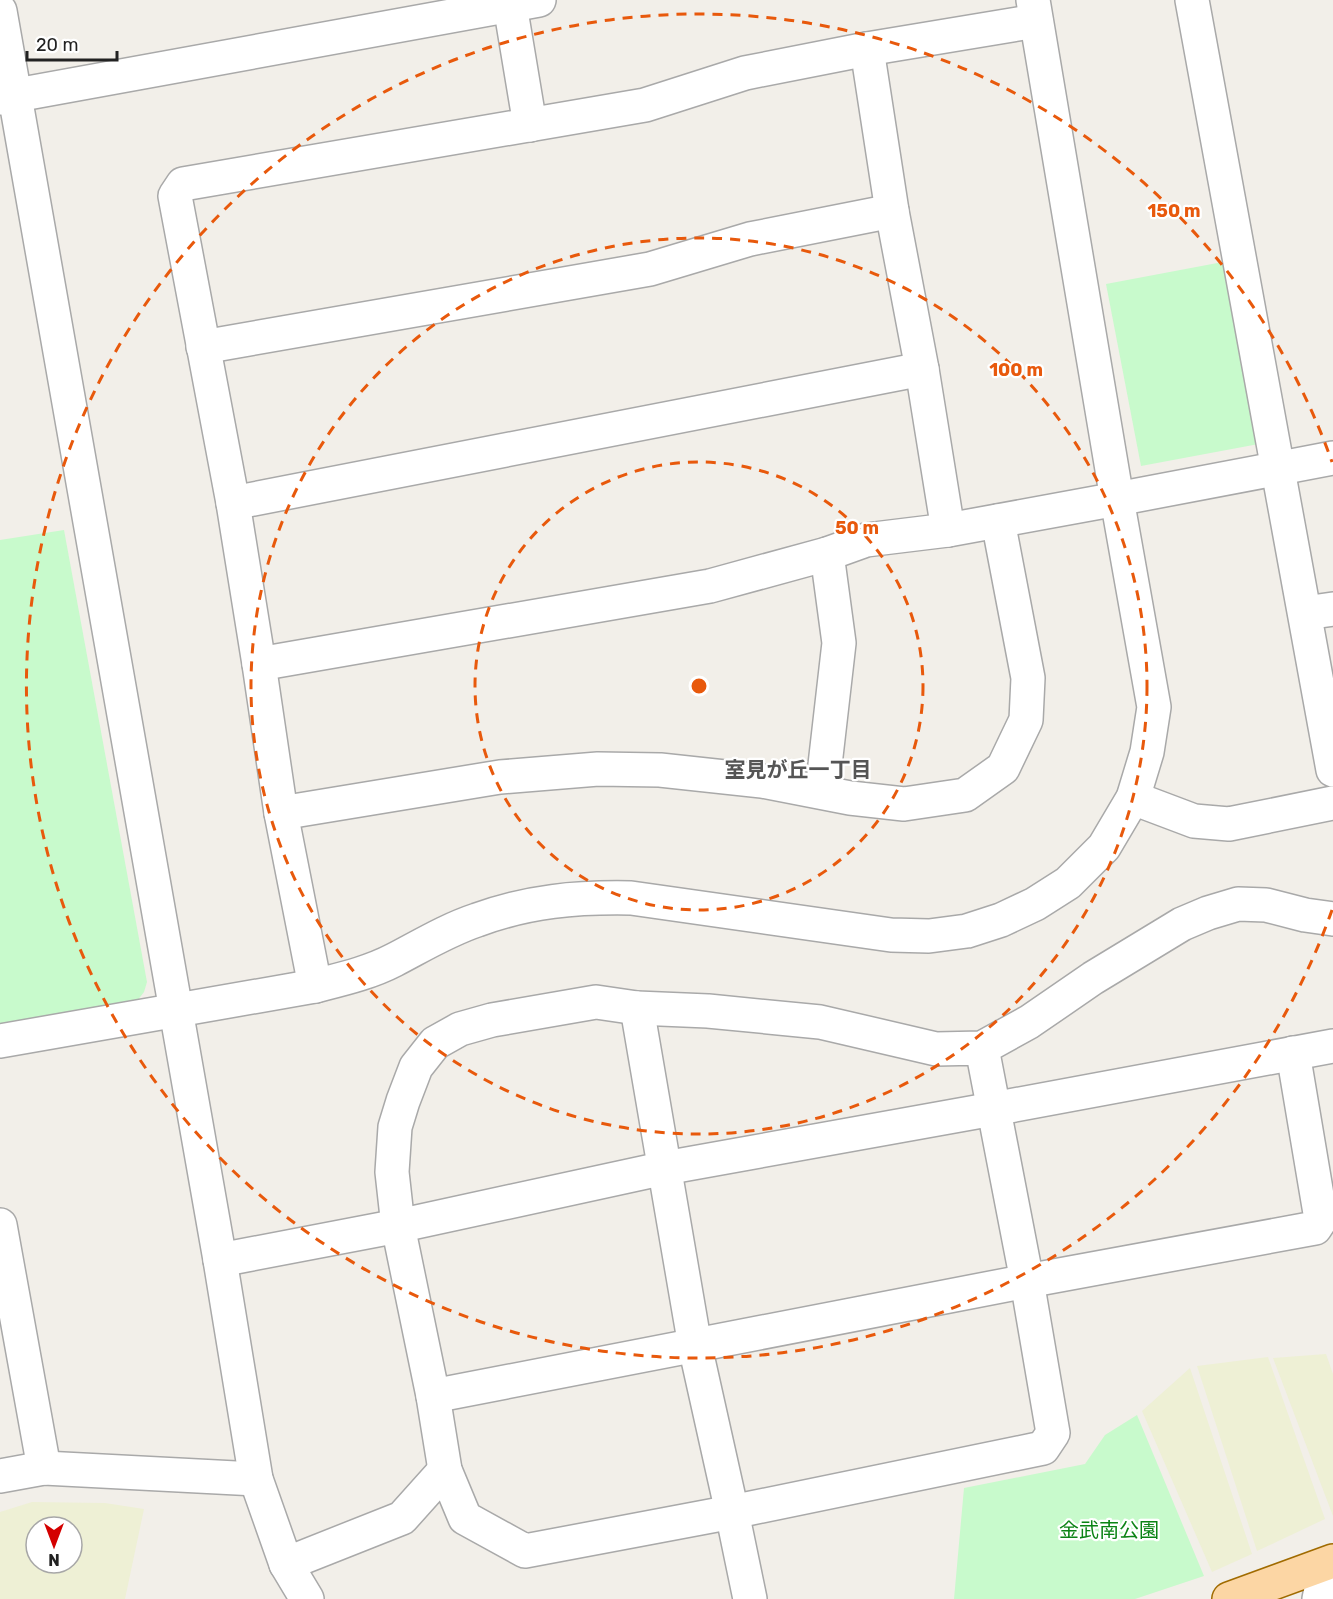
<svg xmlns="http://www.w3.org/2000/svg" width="1333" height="1599" viewBox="0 0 1333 1599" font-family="Rubik,'Noto Sans JP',sans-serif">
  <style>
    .farmland { fill: #eef0d5; fill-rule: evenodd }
    .park { fill: #c8facc }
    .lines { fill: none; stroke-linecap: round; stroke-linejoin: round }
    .minor-casing { stroke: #a9a9a9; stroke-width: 36 }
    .major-casing { stroke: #a06b00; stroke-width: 36 }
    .minor { stroke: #fff; stroke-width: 33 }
    .major { stroke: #fcd6a4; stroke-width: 33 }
    .ring { fill: none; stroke: #e8590c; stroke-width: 3; stroke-dasharray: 10 8 }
    .labels { text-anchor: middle; stroke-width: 4.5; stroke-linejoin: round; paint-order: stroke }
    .park-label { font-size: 20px; fill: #0c8416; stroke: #fff }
    .neighbourhood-label { font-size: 21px; font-weight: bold; fill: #555; stroke: #fff }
    .centre { fill: #e8590c; stroke: #fff; stroke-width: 3 }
    .ring-label { font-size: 18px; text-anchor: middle; font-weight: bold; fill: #e8590c; stroke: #fff; stroke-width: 4.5; stroke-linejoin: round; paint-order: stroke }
  </style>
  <rect width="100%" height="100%" fill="#f2efe9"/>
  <g class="farmland">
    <path d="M 1326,1354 L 1333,1374 L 1333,1516 L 1273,1358 Z"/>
    <path d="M 1268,1357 L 1325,1519 L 1257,1551 L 1197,1366 Z"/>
    <path d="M 1190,1368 L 1252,1554 L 1212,1572 L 1142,1411 Z"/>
    <path d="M 32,1502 L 105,1503 L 144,1509 L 125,1599 L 0,1599 L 0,1512 ZM 36,1527 L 72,1527 L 72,1563 L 36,1563 Z"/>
  </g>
  <g class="park">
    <path d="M 1228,261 L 1264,443 L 1141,466 L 1106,284 Z"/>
    <path d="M 64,530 L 147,982 L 144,992 L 137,1001 L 0,1027 L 0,540 Z"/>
    <path d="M 1137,1415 L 1204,1576 L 1135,1599 L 954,1599 L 964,1488 L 1085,1464 L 1105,1435 Z"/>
  </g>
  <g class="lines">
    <g class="minor-casing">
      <g id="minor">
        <path d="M 1192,0 L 1333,770"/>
        <path d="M 510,5 L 530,125"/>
        <path d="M 0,11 L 220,1260 L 256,1479 L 286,1564 L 307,1599"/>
        <path d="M 867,49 L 892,211 L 922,369 L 948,530"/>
        <path d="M 0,98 L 539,0"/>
        <path d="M 203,347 L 650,269 L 750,239 L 892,211"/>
        <path d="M 233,503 L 922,369"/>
        <path d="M 1305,613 L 1333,609"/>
        <path d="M 259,664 L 710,586 L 827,554 L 866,540 L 948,530 L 1117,499 L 1333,458"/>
        <path d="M 822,791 L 839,643 L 827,554"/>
        <path d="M 1133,798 L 1194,821 L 1229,824 L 1333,803"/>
        <path d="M 281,813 L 500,777 L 598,769 L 660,770 L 762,781 L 850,798 L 904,804 L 965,795 L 1003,768 L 1026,720 L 1028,678 L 998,521"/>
        <path d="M 315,986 L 281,813 L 259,664 L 233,503 L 175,196 L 183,184 L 645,105 L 745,73 L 867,49 L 1036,21"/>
        <path d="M 637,1008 L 695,1346 L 732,1512 L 750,1599"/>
        <path d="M 0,1041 L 315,986 C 342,979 369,973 394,960 C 421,946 447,930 477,920 C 529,901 576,897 631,898 L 891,935 L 929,936 L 967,931 L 1001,920 L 1035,904 L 1068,883 L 1104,847 L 1133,798 L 1147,752 L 1154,707 L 1117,499 L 1033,0"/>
        <path d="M 982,1048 L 1027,1281 L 1053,1433 L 1043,1448 L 732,1512 L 525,1551 L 465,1518 L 445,1470 L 433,1396 L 398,1226 L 392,1172 L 395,1127 L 403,1101 L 416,1067 L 435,1043 L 460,1029 L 492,1020 L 596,1002 L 637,1008 L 708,1011 L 820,1022 L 936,1049 L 982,1048 L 1029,1022 L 1093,978 L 1182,924 L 1208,913 L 1238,904 L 1266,905 L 1305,915 L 1333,919"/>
        <path d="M 0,1225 L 44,1468"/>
        <path d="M 220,1260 L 398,1226 L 665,1168 L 993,1109 L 1333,1046"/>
        <path d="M 433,1396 L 1027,1281 L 1315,1228 L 1321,1219 L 1293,1053"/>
        <path d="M 0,1476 L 44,1468 L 256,1479"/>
        <path d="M 286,1564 L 402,1518 L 445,1470"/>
        <path d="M 1319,1599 L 1326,1565"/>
      </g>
    </g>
    <g class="major-casing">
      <path id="major" d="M 1229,1599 L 1333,1561"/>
    </g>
    <use href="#minor" class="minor"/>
    <use href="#major" class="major"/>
  </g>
  <g class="ring">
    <circle cx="699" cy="686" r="224"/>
    <circle cx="699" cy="686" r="448"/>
    <path d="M1332 910A672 672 0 1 1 1332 462"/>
  </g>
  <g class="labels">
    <g class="park-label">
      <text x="1109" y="1537">金武南公園</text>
    </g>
    <g class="neighbourhood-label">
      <text x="798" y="777">室見が丘一丁目</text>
    </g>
  </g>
  <circle cx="699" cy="686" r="9" class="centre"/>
  <g class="ring-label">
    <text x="1174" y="217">150 m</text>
    <text x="1016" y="376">100 m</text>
    <text x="857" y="534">50 m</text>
  </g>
  <g transform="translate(54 1545) rotate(180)"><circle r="28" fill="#ffffff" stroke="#a7a7a7" stroke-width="1.5"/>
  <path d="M0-4.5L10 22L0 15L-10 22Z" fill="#d40000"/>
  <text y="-9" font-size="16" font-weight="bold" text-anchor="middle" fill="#222222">N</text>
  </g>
  <path d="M27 51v9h90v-9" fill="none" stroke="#222222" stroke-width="3"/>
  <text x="36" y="51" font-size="18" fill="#222222" stroke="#ffffff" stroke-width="4.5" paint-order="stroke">20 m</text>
</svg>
